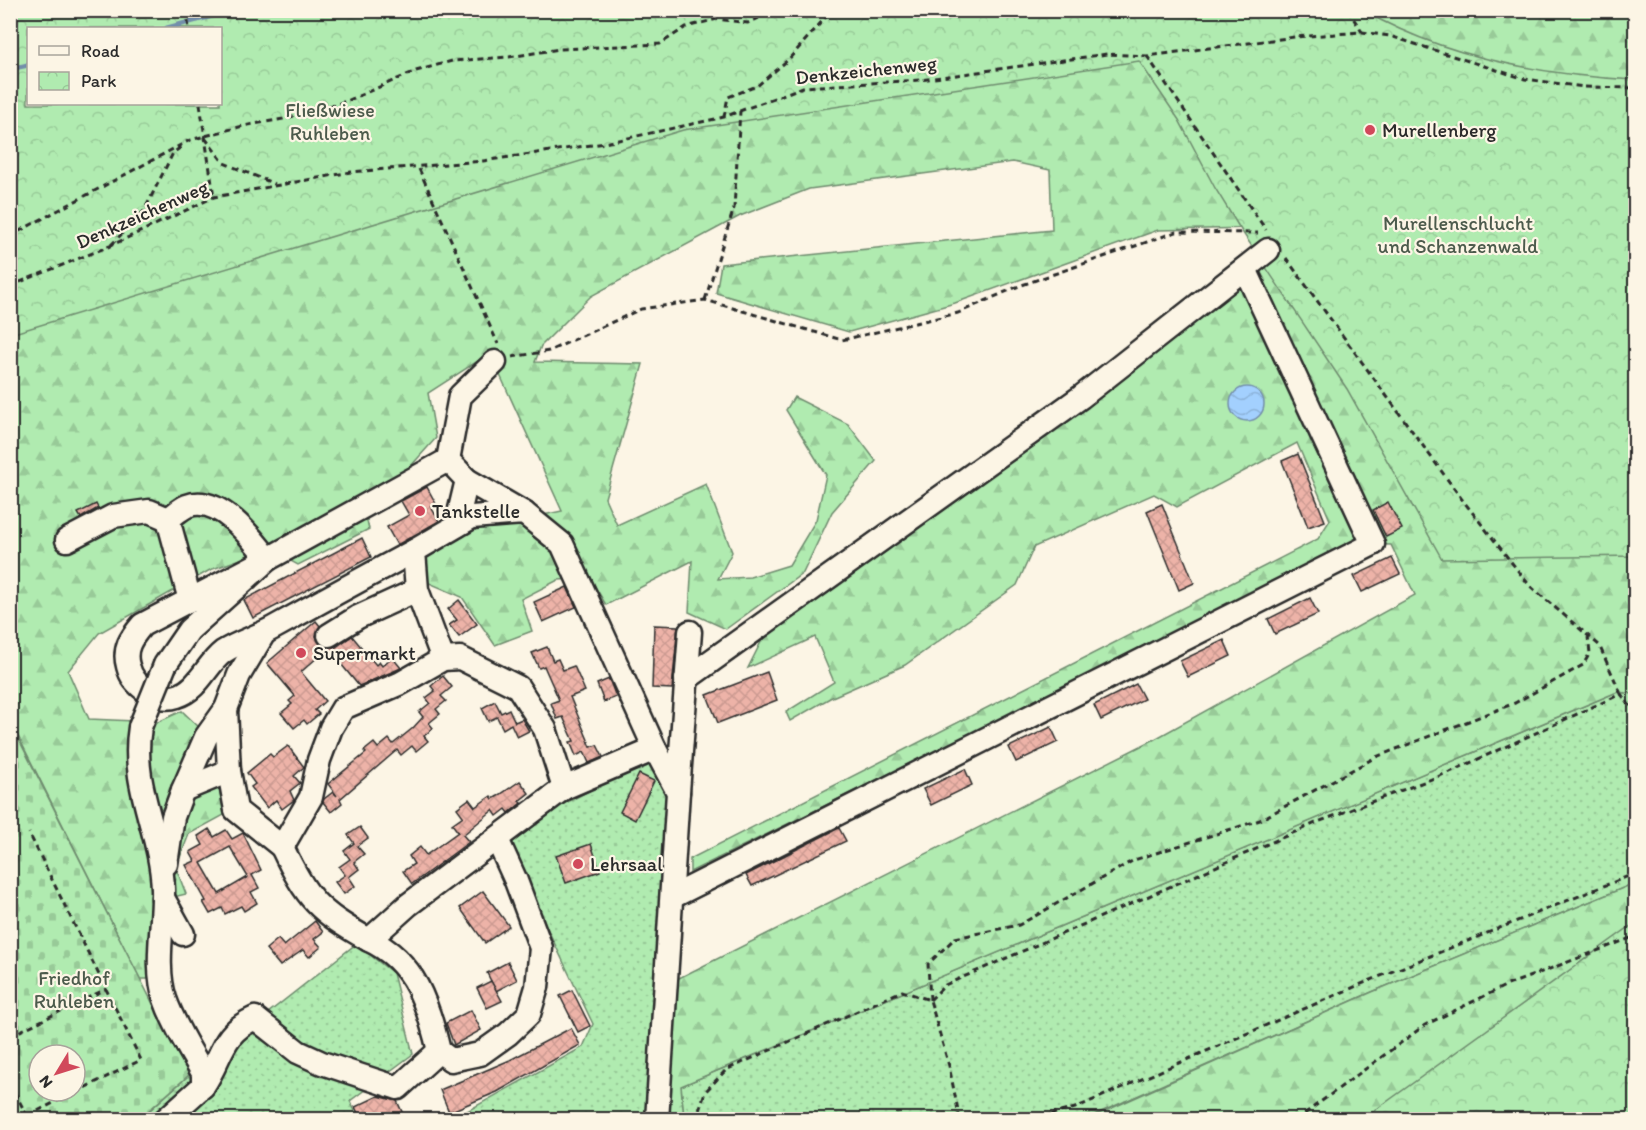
<svg xmlns="http://www.w3.org/2000/svg" width="1646" height="1130" viewBox="0 0 1646 1130" font-family="Itim,sans-serif">
  <style>
    .grass { fill: url(#grass-dots); stroke: #6e8b6e; stroke-width: 1.5 }
    .forest { fill: url(#forest-firs); stroke: #6e8b6e; stroke-width: 1.5 }
    .cemetery { fill: url(#cemetery-stones); stroke: #6e8b6e; stroke-width: 1.5; fill-rule: evenodd }
    .park { fill: url(#park-crowns); stroke: #6e8b6e; stroke-width: 1.5; fill-rule: evenodd }
    .water { fill: url(#water-waves); stroke: #738eaa; stroke-width: 1.5 }
    .lines { fill: none; stroke-linecap: round; stroke-linejoin: round }
    .stream { stroke: #738eaa; stroke-width: 5 }
    .building { fill: url(#building-cross-hatch); stroke: #2b2b2b; stroke-width: 1.5; fill-rule: evenodd }
    .minor-casing { stroke: #2b2b2b; stroke-width: 27 }
    .path { stroke: #2b2b2b; stroke-width: 3; stroke-dasharray: 6 4.5; stroke-linecap: butt }
    .minor { stroke: #fcf5e5; stroke-width: 22 }
    .minor-bridge-casing { stroke: #2b2b2b; stroke-width: 27; stroke-linecap: butt }
    .minor-bridge { stroke: #fcf5e5; stroke-width: 22 }
    .poi-dot { fill: #d1495b; stroke: #fcf5e5; stroke-width: 2 }
    .labels { text-anchor: middle; stroke-width: 4.5; stroke-linejoin: round; paint-order: stroke }
    .street-label { font-size: 20px; fill: #2b2b2b; stroke: #fcf5e5 }
    .park-label { font-size: 20px; fill: #4c5b4c; stroke: #fcf5e5 }
    .poi-label { font-size: 20px; fill: #2b2b2b; stroke: #fcf5e5; text-anchor: start }
  </style>
  <defs>
    <pattern id="grass-dots" width="8" height="8" patternUnits="userSpaceOnUse" patternTransform="scale(1.5)"><rect width="8" height="8" fill="#b0ebb0"/><path d="M2 2h.1M6 6h.1" fill="none" stroke="#98ca98" stroke-width="1.8" stroke-linecap="round"/></pattern>
    <pattern id="forest-firs" width="22" height="20" patternUnits="userSpaceOnUse" patternTransform="scale(1.5)"><rect width="22" height="20" fill="#b0ebb0"/><path d="M5 1l3.5 6h-7zM16 11l3.5 6h-7z" fill="#98ca98"/></pattern>
    <pattern id="cemetery-stones" width="16" height="16" patternUnits="userSpaceOnUse" patternTransform="scale(1.5)"><rect width="16" height="16" fill="#b0ebb0"/><path d="M2 7V4a2 2 0 0 1 4 0v3zM10 15v-3a2 2 0 0 1 4 0v3z" fill="#98ca98"/></pattern>
    <pattern id="park-crowns" width="20" height="18" patternUnits="userSpaceOnUse" patternTransform="scale(1.5)"><rect width="20" height="18" fill="#b0ebb0"/><path d="M2 6a3 3 0 1 1 6 0M12 15a3 3 0 1 1 6 0" fill="none" stroke="#98ca98"/></pattern>
    <pattern id="water-waves" width="16" height="10" patternUnits="userSpaceOnUse" patternTransform="scale(1.5)"><rect width="16" height="10" fill="#a3d0fe"/><path d="M0 5q4-4 8 0t8 0" fill="none" stroke="#8cb3da"/></pattern>
    <pattern id="building-cross-hatch" width="8" height="8" patternUnits="userSpaceOnUse" patternTransform="scale(1.5)"><rect width="8" height="8" fill="#edb3a8"/><path d="M0 0l8 8M0 8l8-8" fill="none" stroke="#cb9a91"/></pattern>
  </defs>
  <rect width="100%" height="100%" fill="#fcf5e5"/>
  <filter id="ink" filterUnits="userSpaceOnUse"><feTurbulence type="fractalNoise" baseFrequency=".0167" numOctaves="2"/><feDisplacementMap in="SourceGraphic" scale="12" xChannelSelector="R" yChannelSelector="G"/><feConvolveMatrix kernelMatrix="1 2 1 2 8 2 1 2 1" color-interpolation-filters="sRGB"/></filter>
  <g filter="url(#ink)">
    <g class="grass">
      <path d="M 1617,692 L 1635,694 L 1635,883 L 1372,992 L 1085,1119 L 684,1119 L 681,1086 Z"/>
      <path d="M 652,758 L 667,796 L 645,1119 L 451,1120 L 583,1047 L 593,1024 L 508,846 L 556,808 Z"/>
      <path d="M 356,944 L 393,973 L 413,1054 L 350,1101 L 359,1119 L 139,1120 L 189,1075 Z"/>
    </g>
    <g class="forest">
      <path d="M 630,11 L 1635,11 L 1635,694 L 1617,692 L 681,1086 L 684,1119 L 667,1119 L 677,979 L 1153,740 L 1415,595 L 1391,545 L 1356,544 L 690,872 L 690,859 L 1318,539 L 1330,520 L 1297,443 L 1177,507 L 1154,494 L 1034,547 L 1017,585 L 905,665 L 830,698 L 790,721 L 786,712 L 834,682 L 815,637 L 748,668 L 762,640 L 1272,257 L 1253,228 L 1158,230 L 955,303 L 849,332 L 716,293 L 721,264 L 1052,230 L 1050,170 L 1013,162 L 809,189 L 740,216 L 591,296 L 541,346 L 535,362 L 643,364 L 605,498 L 617,525 L 706,484 L 732,552 L 718,579 L 750,577 L 789,565 L 816,520 L 826,475 L 786,410 L 794,397 L 848,424 L 876,461 L 832,512 L 803,573 L 726,629 L 689,612 L 692,561 L 606,605 L 590,578 L 558,580 L 521,599 L 532,631 L 495,645 L 462,597 L 427,582 L 421,562 L 468,531 L 562,511 L 490,353 L 428,393 L 436,438 L 366,516 L 369,529 L 298,565 L 269,549 L 210,570 L 99,633 L 68,671 L 89,719 L 158,722 L 182,711 L 203,731 L 178,781 L 217,784 L 226,814 L 189,834 L 176,868 L 186,894 L 152,902 L 148,979 L 140,979 L 11,722 L 11,171 L 220,104 Z"/>
      <path d="M 1635,883 L 1635,1119 L 1085,1120 L 1372,992 Z"/>
    </g>
    <path class="cemetery" d="M 10,722 L 189,1075 L 139,1119 L 11,1119 ZM 39,1055 L 75,1055 L 75,1091 L 39,1091 Z"/>
    <g class="park">
      <path d="M 1362,10 C 1444,57 1542,75 1635,80 L 1635,556 L 1442,559 L 1347,389 L 1239,227 L 1215,188 L 1179,120 L 1139,61 L 683,130 L 11,334 L 11,11 ZM 28,28 L 220,28 L 220,104 L 28,104 Z"/>
      <path d="M 1635,923 L 1635,1119 L 1363,1119 Z"/>
    </g>
    <circle class="water" cx="1247" cy="404" r="17"/>
    <g class="lines">
      <g class="stream">
        <path d="M 167,28 L 235,10"/>
        <path d="M 10,69 L 28,65"/>
      </g>
    </g>
    <g class="building">
      <path d="M 1298,454 L 1325,521 L 1308,527 L 1282,461 Z"/>
      <path d="M 427,487 L 436,504 L 431,507 L 439,521 L 397,545 L 387,527 L 409,515 L 401,501 Z"/>
      <path d="M 1388,502 L 1402,529 L 1386,537 L 1373,510 Z"/>
      <path d="M 96,504 L 98,508 L 81,518 L 78,513 Z"/>
      <path d="M 1162,504 L 1194,583 L 1179,590 L 1147,511 Z"/>
      <path d="M 362,538 L 371,557 L 253,618 L 244,600 Z"/>
      <path d="M 1392,558 L 1400,574 L 1362,592 L 1354,576 Z"/>
      <path d="M 567,587 L 576,607 L 543,622 L 534,602 Z"/>
      <path d="M 1310,598 L 1318,614 L 1275,634 L 1268,619 Z"/>
      <path d="M 459,600 L 477,624 L 459,637 L 449,625 L 457,620 L 448,609 Z"/>
      <path d="M 316,621 L 320,626 L 316,636 L 322,647 L 336,647 L 352,636 L 376,665 L 379,662 L 382,666 L 392,657 L 401,668 L 359,686 L 328,648 L 301,672 L 325,701 L 315,710 L 319,714 L 307,724 L 304,720 L 294,728 L 281,713 L 292,704 L 289,701 L 295,696 L 267,663 Z"/>
      <path d="M 654,625 L 678,626 L 672,689 L 652,688 Z"/>
      <path d="M 1224,640 L 1231,656 L 1188,677 L 1180,661 Z"/>
      <path d="M 547,647 L 553,661 L 558,659 L 563,670 L 574,666 L 585,691 L 570,697 L 591,747 L 597,745 L 603,757 L 589,763 L 584,752 L 576,756 L 570,742 L 574,741 L 563,717 L 557,719 L 551,703 L 559,700 L 544,666 L 539,668 L 532,653 Z"/>
      <path d="M 767,672 L 777,700 L 718,723 L 707,695 Z"/>
      <path d="M 443,676 L 452,687 L 441,696 L 446,701 L 436,709 L 440,714 L 429,723 L 433,728 L 424,736 L 428,741 L 416,751 L 412,746 L 401,755 L 397,750 L 340,799 L 342,803 L 331,812 L 323,802 L 324,799 L 333,792 L 337,796 L 328,784 L 366,753 L 364,751 L 374,743 L 378,748 L 389,739 L 393,744 L 413,728 L 423,717 L 419,712 L 430,703 L 426,698 L 435,691 L 431,686 Z"/>
      <path d="M 609,679 L 616,697 L 604,702 L 597,684 Z"/>
      <path d="M 1136,684 L 1144,699 L 1101,720 L 1094,705 Z"/>
      <path d="M 495,701 L 501,713 L 509,709 L 515,722 L 522,719 L 529,731 L 517,737 L 511,724 L 503,729 L 497,717 L 488,721 L 482,708 Z"/>
      <path d="M 1051,727 L 1058,742 L 1016,762 L 1009,747 Z"/>
      <path d="M 288,746 L 304,767 L 294,776 L 300,783 L 290,791 L 294,800 L 282,809 L 276,800 L 267,808 L 251,787 L 255,784 L 247,773 L 270,754 L 273,757 Z"/>
      <path d="M 965,769 L 972,785 L 931,805 L 923,789 Z"/>
      <path d="M 639,774 L 654,781 L 635,820 L 620,812 Z"/>
      <path d="M 520,781 L 529,793 L 519,801 L 521,803 L 509,813 L 506,809 L 497,816 L 493,810 L 463,835 L 469,842 L 412,884 L 403,871 L 414,864 L 409,856 L 420,847 L 426,855 L 458,832 L 452,824 L 463,816 L 457,808 L 469,799 L 475,807 L 491,796 L 493,799 L 498,796 Z"/>
      <path d="M 360,827 L 368,838 L 357,846 L 364,854 L 354,862 L 359,869 L 349,877 L 355,886 L 344,894 L 335,882 L 345,875 L 339,867 L 350,859 L 344,851 L 354,843 L 348,835 Z"/>
      <path d="M 839,828 L 846,841 L 752,886 L 746,875 Z"/>
      <path d="M 209,829 L 214,837 L 226,830 L 232,839 L 243,833 L 261,870 L 252,875 L 259,888 L 251,892 L 257,903 L 244,911 L 241,906 L 225,914 L 222,908 L 210,914 L 203,902 L 206,901 L 186,865 L 195,861 L 190,852 L 203,845 L 198,836 ZM 230,847 L 248,877 L 219,894 L 201,863 Z"/>
      <path d="M 591,844 L 600,871 L 566,883 L 556,856 Z"/>
      <path d="M 483,891 L 509,926 L 485,943 L 460,908 Z"/>
      <path d="M 315,921 L 323,932 L 314,939 L 321,947 L 309,957 L 303,950 L 280,966 L 266,949 L 278,939 L 284,946 Z"/>
      <path d="M 508,962 L 517,980 L 496,991 L 487,973 Z"/>
      <path d="M 491,981 L 502,1001 L 487,1008 L 477,988 Z"/>
      <path d="M 572,990 L 590,1026 L 578,1032 L 560,996 Z"/>
      <path d="M 471,1010 L 481,1030 L 454,1045 L 446,1023 Z"/>
      <path d="M 571,1028 L 580,1045 L 497,1092 L 449,1112 L 440,1090 L 510,1060 Z"/>
      <path d="M 378,1096 L 397,1101 L 403,1114 L 393,1119 L 361,1119 L 355,1107 Z"/>
    </g>
    <g class="lines">
      <g class="minor-casing">
        <g id="minor">
          <path d="M 448,460 L 460,396 L 495,362"/>
          <path d="M 467,480 L 524,513"/>
          <path d="M 67,540 L 113,516 L 149,511 L 168,519 L 190,600"/>
          <path d="M 414,551 C 367,576 320,602 273,628 C 257,637 238,642 223,652 C 206,665 199,689 177,696 C 157,703 133,686 128,666 C 123,649 131,638 142,625 L 268,559 L 448,460 L 467,480 L 456,526"/>
          <path d="M 329,635 L 358,617 L 417,590"/>
          <path d="M 443,659 L 417,590 L 414,551 L 472,517 L 524,513 L 562,544 L 655,749 L 678,792 L 657,1120"/>
          <path d="M 165,665 L 189,630 L 268,559 C 253,539 218,493 187,506 C 180,509 174,515 168,519"/>
          <path d="M 686,679 L 1081,397 L 1268,250"/>
          <path d="M 140,727 C 130,787 161,831 163,889 C 164,925 154,965 165,999 C 174,1025 190,1050 203,1073 L 203,1086 L 165,1120"/>
          <path d="M 229,771 L 236,810 L 282,847 L 311,797 L 319,760 L 331,728 L 343,708 L 401,683 L 443,659 L 460,658 L 518,687 L 545,729 L 564,788"/>
          <path d="M 183,790 L 229,771 L 226,709"/>
          <path d="M 678,792 L 690,632"/>
          <path d="M 282,847 C 307,900 318,911 369,940 L 408,905 L 564,788 L 655,749"/>
          <path d="M 166,864 L 173,817 L 183,790 L 206,737 L 226,709 L 239,675 L 264,633"/>
          <path d="M 672,897 L 1373,544 L 1245,269"/>
          <path d="M 163,898 L 183,934"/>
          <path d="M 369,940 C 415,961 428,1005 439,1051 L 451,1060 L 480,1054 L 508,1034 L 529,1014 L 537,987 L 541,948 L 516,881 L 497,839"/>
          <path d="M 203,1086 C 223,1057 220,1034 255,1018 L 298,1052 L 322,1063 L 398,1088 L 439,1051"/>
        </g>
      </g>
      <g class="path">
        <path d="M 186,10 L 189,28"/>
        <path d="M 1348,10 L 1362,32"/>
        <path d="M 1147,56 L 1266,230"/>
        <path d="M 200,104 L 214,197"/>
        <path d="M 724,117 L 728,97 L 757,86 L 789,59 L 832,10"/>
        <path d="M 205,138 L 224,163 L 275,184"/>
        <path d="M 419,169 L 498,344"/>
        <path d="M 10,236 L 190,140 L 243,126 L 283,119 L 347,101 L 416,71 L 452,61 L 509,57 L 560,49 L 660,44 L 686,27 L 717,19 L 748,23 L 777,10"/>
        <path d="M 111,245 L 144,211 L 173,153 L 184,145"/>
        <path d="M 1286,258 L 1461,498 L 1530,586 L 1599,645 L 1621,694"/>
        <path d="M 10,286 L 110,246 L 214,197 L 351,172 L 483,161 L 605,143 L 724,117 L 803,87 L 920,80 L 1107,54 L 1147,56 L 1295,37 L 1362,32 L 1390,36 L 1525,79 L 1584,87 L 1636,88"/>
        <path d="M 705,300 L 734,208 L 740,111"/>
        <path d="M 512,357 L 549,351 L 641,309 L 705,300 L 842,340 L 958,313 L 1019,286 L 1176,232 L 1258,233"/>
        <path d="M 930,1000 L 928,964 L 955,938 L 1019,925 L 1134,860 L 1260,820 L 1376,757 L 1515,703 L 1583,665 L 1590,653 L 1588,637"/>
        <path d="M 930,1000 L 945,985 L 1318,822 L 1450,772 L 1621,694 L 1636,714"/>
        <path d="M 10,1036 L 106,989"/>
        <path d="M 10,1083 L 27,1116"/>
        <path d="M 19,1120 L 141,1060 L 29,833"/>
        <path d="M 696,1120 L 705,1092 L 726,1070 L 902,991 L 930,1000 L 949,1066 L 960,1120"/>
        <path d="M 1030,1120 L 1075,1108 L 1366,982 L 1636,873"/>
        <path d="M 1296,1120 L 1425,1025 L 1505,986 L 1636,936"/>
      </g>
      <use href="#minor" class="minor"/>
      <g class="minor-bridge-casing">
        <path id="minor-bridge" d="M 140,727 L 165,665"/>
      </g>
      <use href="#minor-bridge" class="minor-bridge"/>
    </g>
  </g>
  <g class="poi-dot">
    <circle cx="1370" cy="130" r="6"/>
    <circle cx="420" cy="511" r="6"/>
    <circle cx="301" cy="653" r="6"/>
    <circle cx="578" cy="864" r="6"/>
  </g>
  <g class="labels">
    <g class="street-label">
      <text transform="translate(866 70) rotate(-6)" y="7">Denkzeichenweg</text>
      <text transform="translate(142 214) rotate(-24)" y="7">Denkzeichenweg</text>
    </g>
    <g class="park-label">
      <text x="330" y="117">Fließwiese<tspan x="330" dy="23">Ruhleben</tspan></text>
      <text x="1458" y="230">Murellenschlucht<tspan x="1458" dy="23">und Schanzenwald</tspan></text>
      <text x="74" y="985">Friedhof<tspan x="74" dy="23">Ruhleben</tspan></text>
    </g>
    <g class="poi-label">
      <text x="1382" y="137">Murellenberg</text>
      <text x="432" y="518">Tankstelle</text>
      <text x="313" y="660">Supermarkt</text>
      <text x="590" y="871">Lehrsaal</text>
    </g>
  </g>
  <rect width="1646" height="1130" fill="none" stroke="#fcf5e5" stroke-width="36"/>
  <rect x="18" y="18" width="1610" height="1094" fill="none" stroke="#2b2b2b" stroke-width="2" filter="url(#ink)"/>
  <rect x="27" y="27" width="195" height="78" fill="#fcf5e5" stroke="#a8a49b" stroke-width="1.5"/>
  <rect x="39" y="46" width="30" height="9" fill="#fcf5e5" stroke="#a8a49b" stroke-width="1.5"/>
  <text x="81" y="57" font-size="18" fill="#2b2b2b">Road</text>
  <rect x="39" y="72" width="30" height="18" fill="url(#park-crowns)" stroke="#a8a49b" stroke-width="1.5"/>
  <text x="81" y="87" font-size="18" fill="#2b2b2b">Park</text>
  <g transform="translate(57 1073) rotate(232)"><circle r="28" fill="#fcf5e5" stroke="#a8a49b" stroke-width="1.5"/>
  <path d="M0-4.5L10 22L0 15L-10 22Z" fill="#d1495b"/>
  <text y="-9" font-size="16" font-weight="bold" text-anchor="middle" fill="#2b2b2b">N</text>
  </g>
</svg>
